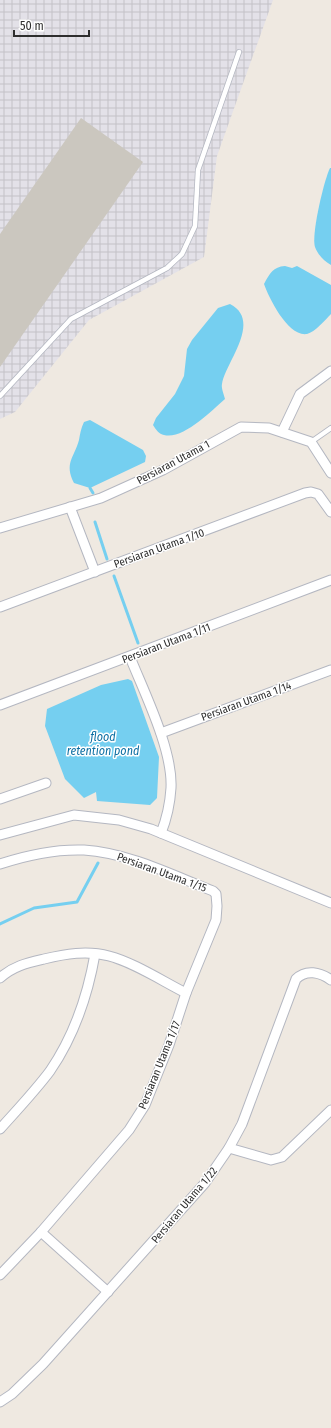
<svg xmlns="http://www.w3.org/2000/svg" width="331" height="1428" viewBox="0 0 331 1428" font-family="'Fira Sans Condensed',sans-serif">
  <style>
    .industrial { fill: url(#industrial-grid) }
    .water { fill: #75cff0 }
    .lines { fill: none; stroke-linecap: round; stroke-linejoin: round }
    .stream { stroke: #75cff0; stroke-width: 3 }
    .building { fill: #cbc7bf }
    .service-casing { stroke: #b4b7c1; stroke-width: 6 }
    .minor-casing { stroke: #b4b7c1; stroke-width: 11 }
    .service { stroke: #fff; stroke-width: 4.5 }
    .minor { stroke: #fff; stroke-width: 9 }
    .labels { text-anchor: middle; stroke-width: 3; stroke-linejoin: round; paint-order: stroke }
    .street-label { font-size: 11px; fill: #2e2e2e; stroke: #fff }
    .water-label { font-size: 12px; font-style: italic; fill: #0d6fa3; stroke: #fff }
  </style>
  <defs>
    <pattern id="industrial-grid" width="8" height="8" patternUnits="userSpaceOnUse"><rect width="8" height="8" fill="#e3e1e8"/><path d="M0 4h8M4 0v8" fill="none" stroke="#c3c1c7"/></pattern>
  </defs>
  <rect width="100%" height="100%" fill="#efe9e1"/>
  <path class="industrial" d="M 0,0 L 273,0 L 217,156 L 204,257 L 89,320 L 15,412 L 0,419 Z"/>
  <g class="water">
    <path d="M 330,168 L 331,168 L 331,265 C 324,261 318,255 315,247 C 311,235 324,180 330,168 Z"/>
    <path d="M 285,266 L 292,268 L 297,266 L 331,285 L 331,314 C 325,320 315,332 307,334 C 288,337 269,298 264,284 C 270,273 273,267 285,266 Z"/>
    <path d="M 230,304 C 263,321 225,363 222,384 C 221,388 224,395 225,399 C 211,411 183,440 164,435 C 159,434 156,430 153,425 L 156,418 L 175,394 L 184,376 L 187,349 L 192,340 L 218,308 Z"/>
    <path d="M 90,420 L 143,450 L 146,456 L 145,462 L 90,488 L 74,483 C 64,463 74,458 79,440 C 80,434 81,428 84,422 Z"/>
    <path d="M 128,679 L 132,681 L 159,757 L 157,798 L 150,805 L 97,801 L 96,792 L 84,798 L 65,779 L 45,726 L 47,709 L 101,685 Z"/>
  </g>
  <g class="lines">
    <g class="stream">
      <path d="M 90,488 L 93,493"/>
      <path d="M 95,522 L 107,559"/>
      <path d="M 114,576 L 138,643"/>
      <path d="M 0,924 L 34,908 L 77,902 L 98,863"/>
    </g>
  </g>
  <path class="building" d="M 81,118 L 143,162 L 0,367 L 0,234 Z"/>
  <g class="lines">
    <g class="service-casing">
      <g id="service">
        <path d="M 0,396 L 71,319 L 167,268 L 182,254 L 195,226 L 198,170 L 239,52"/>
        <path d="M 311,442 L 331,428"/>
      </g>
    </g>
    <g class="minor-casing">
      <g id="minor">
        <path d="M 282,432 L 300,394 L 331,371"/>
        <path d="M 70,507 L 95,572"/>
        <path d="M 0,528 L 101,498 L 163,470 L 241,427 L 269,428 L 311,442 L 331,473"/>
        <path d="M 0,607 L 305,493 L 311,492 L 318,494 L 331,512"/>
        <path d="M 130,657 C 144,692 173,750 171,788 C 170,804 167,818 161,833"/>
        <path d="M 0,705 L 331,580"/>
        <path d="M 161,733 L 331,670"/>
        <path d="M 0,799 L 46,783"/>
        <path d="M 0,835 L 74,815 L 119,820 L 151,829 L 331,903"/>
        <path d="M 0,864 C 27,855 56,849 84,850 C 129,853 172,875 213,891 L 216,894 L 217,906 L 216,920 L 186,993 L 169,1045 L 145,1105 L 129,1130 L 41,1232 L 0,1275"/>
        <path d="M 0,978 C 13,966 27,963 44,959 C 65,954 87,950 109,956 C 133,962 164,982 186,993"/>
        <path d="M 0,1129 C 17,1110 35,1091 50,1071 C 74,1036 88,994 95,954"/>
        <path d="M 229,1148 L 271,1160 L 282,1157 L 331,1110"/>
        <path d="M 41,1232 L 108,1292"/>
        <path d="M 0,1402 L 12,1394 L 43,1364 L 205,1183 L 229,1148 L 242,1124 L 296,979 C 306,969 320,972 331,980"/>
      </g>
    </g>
    <use href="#service" class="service"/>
    <use href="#minor" class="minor"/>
  </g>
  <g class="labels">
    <g class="street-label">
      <text transform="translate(173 462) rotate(-28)" y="4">Persiaran Utama 1</text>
      <text transform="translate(159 548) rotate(-20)" y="4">Persiaran Utama 1/10</text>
      <text transform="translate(166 643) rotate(-21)" y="4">Persiaran Utama 1/11</text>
      <text transform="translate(246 701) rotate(-20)" y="4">Persiaran Utama 1/14</text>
      <text transform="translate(162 872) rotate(20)" y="4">Persiaran Utama 1/15</text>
      <text transform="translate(159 1065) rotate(-68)" y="4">Persiaran Utama 1/17</text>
      <text transform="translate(184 1205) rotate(-50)" y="4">Persiaran Utama 1/22</text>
    </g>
    <g class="water-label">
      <text x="103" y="741">flood<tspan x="103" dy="14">retention pond</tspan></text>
    </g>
  </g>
  <path d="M14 30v6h75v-6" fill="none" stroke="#2e2e2e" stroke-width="2"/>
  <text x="20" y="30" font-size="12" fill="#2e2e2e" stroke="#ffffff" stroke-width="3" paint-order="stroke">50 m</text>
</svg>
